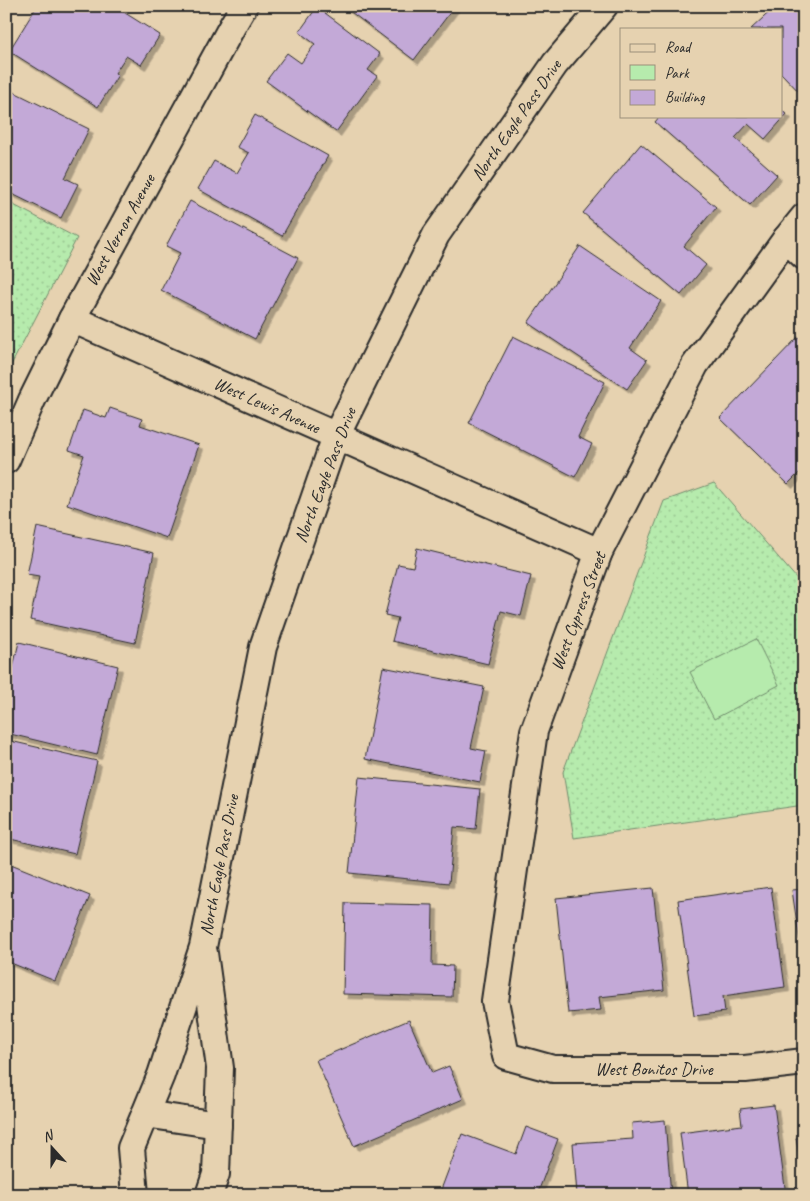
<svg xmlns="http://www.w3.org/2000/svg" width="810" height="1201" viewBox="0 0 810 1201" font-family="Caveat,sans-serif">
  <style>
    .green { fill: url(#green-dots); stroke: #708b6c }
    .pitch { fill: #b6ebad; stroke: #708b6c }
    .building { fill: #c3a9d7; stroke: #2b2b2b; filter: url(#shadow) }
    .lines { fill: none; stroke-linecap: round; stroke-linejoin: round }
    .street-casing { stroke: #2b2b2b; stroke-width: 30 }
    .street { stroke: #e6d2b0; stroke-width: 26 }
    .labels { text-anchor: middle; stroke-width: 4; stroke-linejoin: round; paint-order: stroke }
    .street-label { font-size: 18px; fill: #2b2b2b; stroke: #e6d2b0 }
  </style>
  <defs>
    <pattern id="green-dots" width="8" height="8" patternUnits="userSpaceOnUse" patternTransform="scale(1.25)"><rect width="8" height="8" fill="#b6ebad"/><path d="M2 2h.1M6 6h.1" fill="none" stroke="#9dca95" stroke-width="1.8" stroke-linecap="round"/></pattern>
    <filter id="shadow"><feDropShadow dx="4.5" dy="4.5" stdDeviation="0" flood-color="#0004"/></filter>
  </defs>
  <rect width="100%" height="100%" fill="#e6d2b0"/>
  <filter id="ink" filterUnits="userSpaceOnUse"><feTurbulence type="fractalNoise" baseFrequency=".02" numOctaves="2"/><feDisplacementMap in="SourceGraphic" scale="10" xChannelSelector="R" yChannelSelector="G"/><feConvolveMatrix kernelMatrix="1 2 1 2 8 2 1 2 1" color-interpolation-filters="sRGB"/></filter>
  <g filter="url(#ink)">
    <g class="green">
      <path d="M 6,201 L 77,238 L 6,375 Z"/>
      <path d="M 714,483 L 804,587 L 804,805 L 574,838 L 563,772 L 664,501 Z"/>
    </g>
    <path class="pitch" d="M 756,639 L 779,685 L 714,719 L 690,672 Z"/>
    <g class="building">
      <path d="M 37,6 L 114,6 L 160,35 L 141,65 L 126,56 L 115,73 L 118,75 L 98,107 L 9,51 Z"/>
      <path d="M 343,6 L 455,6 L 414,60 Z"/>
      <path d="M 776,6 L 804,6 L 804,97 L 781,73 L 781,29 L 751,29 Z"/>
      <path d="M 317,7 L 380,54 L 368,70 L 377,76 L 336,132 L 266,81 L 287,53 L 301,63 L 315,44 L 299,32 Z"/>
      <path d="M 6,88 L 89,129 L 65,178 L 78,184 L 61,218 L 6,191 Z"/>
      <path d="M 781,110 L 787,114 L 765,139 L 748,124 L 735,138 L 777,175 L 750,205 L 655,122 L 660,116 L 781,116 Z"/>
      <path d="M 255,115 L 328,156 L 282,236 L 198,189 L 214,161 L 237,173 L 249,153 L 237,147 Z"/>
      <path d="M 641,144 L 716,207 L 684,246 L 706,265 L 681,295 L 583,213 Z"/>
      <path d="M 190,201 L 298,258 L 255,339 L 161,290 L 180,253 L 166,246 Z"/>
      <path d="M 580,246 L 661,301 L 630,348 L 647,360 L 627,389 L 528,323 Z"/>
      <path d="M 513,336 L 605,382 L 578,437 L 592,444 L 575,477 L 469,423 Z"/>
      <path d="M 798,337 L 804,342 L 804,468 L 788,484 L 720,418 Z"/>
      <path d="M 110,408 L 142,419 L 140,425 L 199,445 L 167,538 L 67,504 L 84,455 L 69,450 L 83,410 L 106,418 Z"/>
      <path d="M 37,527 L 154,553 L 135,643 L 30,620 L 39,577 L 27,575 Z"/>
      <path d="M 417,548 L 531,576 L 521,616 L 501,611 L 488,664 L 392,641 L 398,618 L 385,615 L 398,564 L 413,567 Z"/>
      <path d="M 19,642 L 118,666 L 97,755 L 6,733 L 6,697 Z"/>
      <path d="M 383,667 L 484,687 L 471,748 L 486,751 L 480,782 L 365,759 Z"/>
      <path d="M 6,740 L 97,761 L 75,854 L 6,838 Z"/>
      <path d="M 359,777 L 480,789 L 476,829 L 454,827 L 449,883 L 349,873 Z"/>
      <path d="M 6,862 L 90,896 L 55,981 L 6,961 Z"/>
      <path d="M 771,887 L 785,987 L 723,996 L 725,1012 L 694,1016 L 678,900 Z"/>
      <path d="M 653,888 L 664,990 L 599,997 L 601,1010 L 568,1013 L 556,898 Z"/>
      <path d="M 804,889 L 804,971 L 792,890 Z"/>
      <path d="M 345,903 L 433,905 L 432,965 L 453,966 L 452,997 L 343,994 Z"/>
      <path d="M 409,1020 L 432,1073 L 449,1066 L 463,1099 L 354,1146 L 316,1060 Z"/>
      <path d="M 774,1105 L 786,1195 L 688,1195 L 680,1133 L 742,1125 L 740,1109 Z"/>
      <path d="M 665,1120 L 671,1195 L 577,1195 L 573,1143 L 633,1139 L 632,1123 Z"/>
      <path d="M 526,1127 L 558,1139 L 537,1195 L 439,1195 L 462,1134 L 516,1154 Z"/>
      <path d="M 804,1137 L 804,1184 L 796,1138 Z"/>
    </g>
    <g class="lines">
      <g class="street-casing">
        <g id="street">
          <path d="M 804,217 L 786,239 L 695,365 L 599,552 L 534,731 L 495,1001 L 506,1056 L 553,1069 L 745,1069 L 804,1062"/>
          <path d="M 786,239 L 804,256"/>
          <path d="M 72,319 L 599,552"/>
          <path d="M 6,460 L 32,400 L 72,319 L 234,23 L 244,6"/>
          <path d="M 204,953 L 220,1068 L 216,1174 L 209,1195"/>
          <path d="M 145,1114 L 218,1125"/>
          <path d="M 135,1195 L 131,1148 L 161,1075 L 203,947 L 263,647 L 336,436 L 436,235 L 555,64 L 604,6"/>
        </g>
      </g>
      <use href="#street" class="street"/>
    </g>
  </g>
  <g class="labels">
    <g class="street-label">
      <text transform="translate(516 120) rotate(-55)" y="6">North Eagle Pass Drive</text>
      <text transform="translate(120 230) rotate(-61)" y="6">West Vernon Avenue</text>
      <text transform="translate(267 405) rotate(24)" y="6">West Lewis Avenue</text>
      <text transform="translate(325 475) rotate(-69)" y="6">North Eagle Pass Drive</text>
      <text transform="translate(578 611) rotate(-69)" y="6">West Cypress Street</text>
      <text transform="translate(219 865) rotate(-79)" y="6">North Eagle Pass Drive</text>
      <text x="654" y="1075">West Bonitos Drive</text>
    </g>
  </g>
  <rect width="810" height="1201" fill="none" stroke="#e6d2b0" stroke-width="25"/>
  <rect x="12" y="12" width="785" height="1176" fill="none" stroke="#2b2b2b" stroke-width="2" filter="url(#ink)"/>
  <rect x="620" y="28" width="162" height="90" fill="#e6d2b0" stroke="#9b8f7b"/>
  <rect x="630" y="44" width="25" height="8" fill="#e6d2b0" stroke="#9b8f7b"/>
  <text x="665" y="52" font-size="15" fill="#2b2b2b">Road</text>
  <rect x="630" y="65" width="25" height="15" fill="#b6ebad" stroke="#9b8f7b"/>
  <text x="665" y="78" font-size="15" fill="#2b2b2b">Park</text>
  <rect x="630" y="90" width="25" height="15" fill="#c3a9d7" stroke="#9b8f7b"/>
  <text x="665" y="102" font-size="15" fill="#2b2b2b">Building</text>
  <g transform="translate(52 1148) rotate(339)" stroke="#e6d2b0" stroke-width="4" paint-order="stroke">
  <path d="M0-4L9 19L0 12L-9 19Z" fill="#2b2b2b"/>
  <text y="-8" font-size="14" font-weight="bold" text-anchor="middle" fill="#2b2b2b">N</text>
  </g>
</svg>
